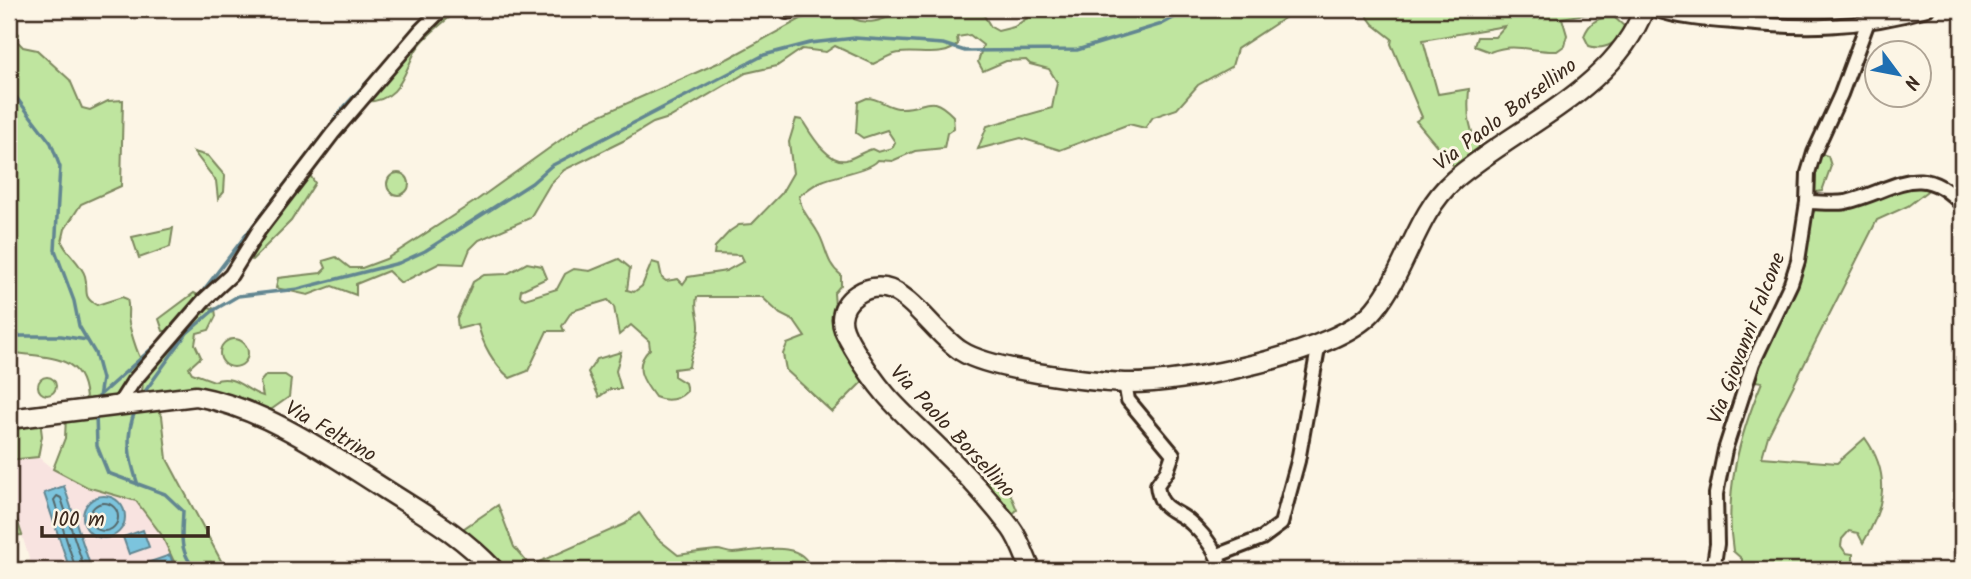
<svg xmlns="http://www.w3.org/2000/svg" width="1971" height="579" viewBox="0 0 1971 579" font-family="Kalam,sans-serif">
  <style>
    .built { fill: #f8e3e0 }
    .green { fill: #bfe59f; stroke: #7d885e; stroke-width: 2 }
    .water { fill: #7cc4dd; stroke: #628691; stroke-width: 2 }
    .lines { fill: none; stroke-linecap: round; stroke-linejoin: round }
    .shore { stroke: #55686a; stroke-width: 2 }
    .stream { stroke: #628691; stroke-width: 3.5 }
    .street-casing { stroke: #3b2a1e; stroke-width: 18 }
    .secondary-casing { stroke: #3b2a1e; stroke-width: 23 }
    .street { stroke: #fcf5e5; stroke-width: 12 }
    .secondary { stroke: #fcf5e5; stroke-width: 18 }
    .labels { text-anchor: middle; stroke-width: 6; stroke-linejoin: round; paint-order: stroke }
    .street-label { font-size: 21px; fill: #3b2a1e; stroke: #fcf5e5 }
  </style>
  <rect width="100%" height="100%" fill="#fcf5e5"/>
  <filter id="ink" filterUnits="userSpaceOnUse"><feTurbulence type="fractalNoise" baseFrequency=".0143" numOctaves="2"/><feDisplacementMap in="SourceGraphic" scale="14" xChannelSelector="R" yChannelSelector="G"/><feConvolveMatrix kernelMatrix="1 2 1 2 8 2 1 2 1" color-interpolation-filters="sRGB"/></filter>
  <g filter="url(#ink)">
    <path class="built" d="M 38,457 L 53,469 L 87,487 L 136,501 L 161,534 L 178,570 L 33,570 L 9,495 L 9,460 Z"/>
    <g class="green">
      <path d="M 450,9 L 459,9 C 446,21 424,36 415,52 C 402,78 399,101 365,102 Z"/>
      <path d="M 819,9 L 850,9 L 854,19 C 875,28 893,13 913,9 C 933,5 959,9 980,9 L 991,27 L 998,31 L 1014,27 L 1040,9 L 1298,9 L 1237,49 L 1232,66 L 1198,85 L 1177,109 L 1153,117 L 1145,128 L 1129,124 L 1060,150 L 1021,138 L 978,149 L 987,126 L 1052,108 L 1057,82 L 1049,69 L 1030,64 L 1026,60 L 1006,61 L 983,71 L 978,62 L 983,45 L 970,35 L 957,37 L 958,44 C 945,59 917,50 899,53 C 890,54 882,60 873,64 L 835,46 L 826,52 L 802,49 L 777,66 L 746,73 L 669,118 L 653,123 L 623,141 L 564,170 L 550,184 L 530,218 L 479,240 L 470,249 L 464,264 L 440,263 L 401,283 L 388,271 L 356,284 L 356,295 L 332,286 L 308,295 L 276,288 L 278,278 L 321,273 L 326,268 L 323,261 L 336,257 L 350,268 L 362,268 L 386,259 L 477,200 L 587,121 L 729,58 Z"/>
      <path d="M 1362,9 L 1590,9 L 1591,13 L 1562,18 L 1567,35 L 1564,46 L 1557,51 C 1532,52 1515,42 1490,52 L 1474,46 L 1477,37 L 1495,37 L 1505,26 L 1423,40 L 1438,94 L 1469,89 C 1467,114 1468,132 1483,153 L 1457,170 L 1416,121 L 1422,117 L 1391,44 L 1392,39 L 1373,24 Z"/>
      <path d="M 1614,17 L 1624,26 C 1621,42 1605,51 1589,46 L 1584,36 C 1589,22 1599,16 1614,17 Z"/>
      <path d="M 9,23 L 19,34 L 17,41 L 23,47 L 37,50 L 70,80 L 82,108 L 90,110 L 108,101 L 123,100 L 121,186 L 81,204 L 65,229 L 62,242 C 67,254 81,263 85,276 C 89,290 81,297 97,305 L 122,297 L 127,299 C 129,306 128,310 128,317 C 129,327 137,354 143,363 L 114,397 L 86,403 C 86,352 48,359 9,352 L 9,187 L 15,167 L 9,154 Z"/>
      <path d="M 867,98 C 879,98 887,107 898,108 C 926,110 928,90 953,116 L 954,128 L 947,133 L 944,148 L 915,151 L 892,161 L 878,160 C 871,170 836,175 822,181 C 814,184 806,191 799,196 C 801,211 810,219 817,231 C 827,246 825,263 841,275 L 841,285 L 834,293 L 836,319 L 866,378 L 832,412 L 786,370 L 783,354 L 787,344 L 805,337 L 794,321 L 780,314 L 762,297 L 697,297 C 694,309 699,314 699,325 C 700,341 690,351 689,367 L 674,369 L 674,376 L 685,383 L 687,391 C 678,400 667,402 655,397 C 643,381 632,366 650,349 L 649,341 L 631,325 L 619,335 L 614,307 L 608,300 L 572,311 L 562,326 L 564,331 L 547,331 L 528,371 L 510,378 C 494,365 482,344 478,324 L 458,329 L 457,319 L 473,282 L 484,275 L 507,274 L 527,263 L 542,266 L 547,278 L 521,290 L 520,296 L 525,299 L 557,289 L 565,274 L 574,269 L 590,271 L 619,259 L 630,268 L 627,290 L 634,292 L 642,286 L 652,262 L 659,264 L 662,278 L 666,281 L 678,279 L 683,284 L 688,277 L 726,271 L 744,261 L 741,255 L 714,254 L 715,247 L 730,231 L 739,225 L 752,224 L 781,194 L 793,173 L 789,142 L 796,119 L 802,120 C 810,132 827,164 846,160 C 854,158 864,151 872,149 L 878,152 L 892,148 L 895,142 L 887,130 L 863,138 L 856,133 L 858,102 Z"/>
      <path d="M 194,152 L 208,156 L 225,176 L 224,192 L 218,199 L 216,181 Z"/>
      <path d="M 1818,153 L 1828,156 L 1831,166 L 1822,191 L 1810,193 Z"/>
      <path d="M 308,172 L 315,183 L 291,221 L 252,260 L 248,257 L 249,251 Z"/>
      <circle cx="398" cy="184" r="11"/>
      <path d="M 1916,181 L 1931,188 L 1908,206 L 1877,220 L 1768,436 L 1762,457 L 1837,463 L 1865,438 C 1891,474 1885,507 1863,543 L 1858,533 L 1849,531 L 1842,539 L 1841,546 L 1846,553 L 1853,554 L 1853,562 L 1843,564 L 1840,570 L 1738,570 L 1742,567 L 1742,559 L 1733,551 C 1724,492 1739,437 1762,382 L 1755,381 L 1755,377 L 1792,296 L 1810,218 L 1815,210 L 1825,206 Z"/>
      <path d="M 173,228 L 170,247 L 139,258 L 132,237 Z"/>
      <path d="M 194,293 L 202,297 L 169,331 L 163,331 L 159,319 Z"/>
      <path d="M 209,307 L 215,309 L 216,316 L 209,330 L 197,333 L 195,344 L 201,357 L 189,368 L 192,373 L 214,381 C 235,373 245,391 263,396 L 260,382 L 266,375 L 285,375 L 291,379 L 289,397 L 272,409 L 263,409 L 211,392 L 176,389 L 142,392 L 143,381 L 204,309 Z"/>
      <circle cx="234" cy="353" r="14"/>
      <path d="M 621,352 L 616,371 L 621,389 L 610,389 L 599,397 L 588,372 L 597,359 Z"/>
      <circle cx="47" cy="386" r="9"/>
      <path d="M 154,405 L 162,416 L 167,459 L 226,570 L 178,570 L 161,534 L 136,501 L 87,487 L 53,469 L 65,438 L 66,416 Z"/>
      <path d="M 40,420 L 42,436 L 38,457 L 9,460 L 9,426 Z"/>
      <path d="M 997,478 L 1010,493 L 1017,510 L 1008,518 L 983,483 Z"/>
      <path d="M 9,495 L 22,535 L 9,536 Z"/>
      <path d="M 498,505 L 514,547 L 530,566 L 625,524 L 639,513 L 658,539 L 678,555 C 691,553 704,551 717,550 C 722,550 727,553 733,553 C 755,552 803,537 811,570 L 501,570 L 460,531 Z"/>
    </g>
    <g class="water">
      <path d="M 64,486 L 91,568 L 70,570 L 44,493 Z"/>
      <circle cx="104" cy="517" r="21"/>
      <path d="M 143,530 L 149,547 L 129,554 L 123,537 Z"/>
      <path d="M 170,555 L 175,570 L 143,570 L 141,565 Z"/>
    </g>
    <g class="lines">
      <g class="shore">
        <circle cx="104" cy="517" r="14"/>
        <path d="M 76,570 L 54,500 L 57,496 L 61,498 L 85,570"/>
      </g>
      <g class="stream">
        <path d="M 422,20 L 433,9"/>
        <path d="M 9,88 L 51,143 L 60,167 L 55,250 L 74,301 L 79,326 L 95,353 L 102,379 L 98,403"/>
        <path d="M 196,300 L 345,106 L 385,63"/>
        <path d="M 169,330 L 177,322"/>
        <path d="M 9,336 L 61,336 L 87,340"/>
        <path d="M 146,390 L 187,333 L 214,310 L 238,296 L 298,289 L 399,263 L 425,251 L 532,183 L 551,166 L 764,55 L 810,43 L 855,38 L 943,44 L 965,51 L 1077,50 L 1162,24 L 1190,9"/>
        <path d="M 101,394 L 159,342"/>
        <path d="M 136,409 C 124,436 129,458 138,485"/>
        <path d="M 96,414 L 97,446 L 108,473 L 165,494 L 183,511 C 182,537 178,550 196,570"/>
      </g>
      <g class="street-casing">
        <g id="street">
          <path d="M 782,9 L 786,12 L 805,9"/>
          <path d="M 1654,9 C 1679,18 1708,20 1734,22 C 1803,29 1860,29 1927,9"/>
          <path d="M 1807,202 C 1820,202 1834,204 1846,202 C 1894,191 1920,158 1962,205"/>
          <path d="M 1125,383 L 1128,400 L 1173,454 L 1167,471 L 1157,485 C 1160,513 1176,508 1192,524 C 1206,537 1217,552 1222,570"/>
          <path d="M 119,404 L 133,382 L 203,301 L 231,275 L 259,230 L 333,133 L 421,30 L 442,9"/>
          <path d="M 1218,555 L 1262,538 L 1281,524 L 1298,461 L 1319,343"/>
          <path d="M 1713,570 L 1717,544 L 1716,494 L 1725,450 L 1753,363 L 1791,283 L 1798,261 L 1807,202 L 1808,173 L 1814,153 L 1841,94 L 1867,24"/>
        </g>
      </g>
      <g class="secondary-casing">
        <g id="secondary">
          <path d="M 9,419 L 196,396 C 265,409 325,451 383,488 C 425,515 459,533 494,570"/>
          <path d="M 1031,570 C 1025,557 1020,540 1011,528 C 989,499 962,470 935,444 C 899,409 881,395 854,349 C 849,339 842,331 842,319 C 843,298 866,285 885,288 C 911,293 937,336 961,351 C 990,370 1087,381 1124,383 C 1180,385 1339,354 1375,309 C 1407,270 1416,213 1454,180 C 1515,127 1614,90 1644,9"/>
        </g>
      </g>
      <use href="#street" class="street"/>
      <use href="#secondary" class="secondary"/>
    </g>
  </g>
  <g class="labels">
    <g class="street-label">
      <text transform="translate(1505 114) rotate(-37)" y="7">Via Paolo Borsellino</text>
      <text transform="translate(1746 338) rotate(-69)" y="7">Via Giovanni Falcone</text>
      <text transform="translate(331 431) rotate(30)" y="7">Via Feltrino</text>
      <text transform="translate(953 431) rotate(47)" y="7">Via Paolo Borsellino</text>
    </g>
  </g>
  <rect width="1971" height="579" fill="none" stroke="#fcf5e5" stroke-width="35"/>
  <rect x="18" y="18" width="1936" height="544" fill="none" stroke="#3b2a1e" stroke-width="2.5" filter="url(#ink)"/>
  <g transform="translate(1898 74) rotate(122)"><circle r="33" fill="#fcf5e5" stroke="#afa495" stroke-width="2"/>
  <path d="M0-5L12 26L0 18L-12 26Z" fill="#1f6fb2"/>
  <text y="-10" font-size="19" font-weight="bold" text-anchor="middle" fill="#3b2a1e">N</text>
  </g>
  <path d="M42 526v10h166v-10" fill="none" stroke="#3b2a1e" stroke-width="3.5"/>
  <text x="52" y="526" font-size="21" fill="#3b2a1e" stroke="#fcf5e5" stroke-width="5" paint-order="stroke">100 m</text>
</svg>
